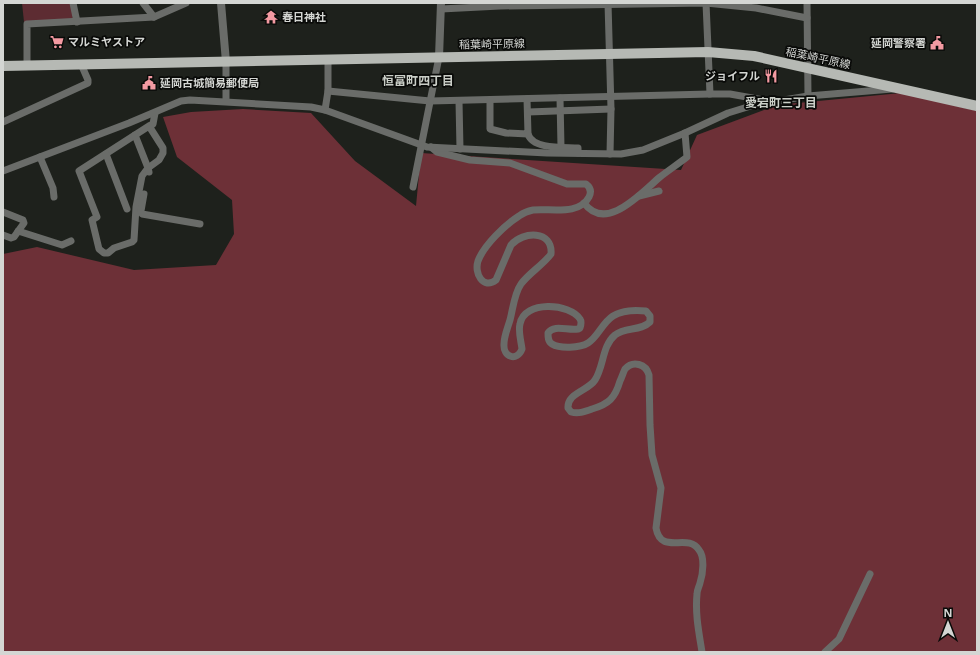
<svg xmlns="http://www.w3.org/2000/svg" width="980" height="655" viewBox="0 0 980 655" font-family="'Open Sans','Noto Sans JP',sans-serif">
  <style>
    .green { fill: #5d2c32 }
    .forest { fill: #6d3037 }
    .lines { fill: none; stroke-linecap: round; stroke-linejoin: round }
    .minor { stroke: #6a6c69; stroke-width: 7 }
    .tertiary { stroke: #6a6c69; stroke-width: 8 }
    .primary { stroke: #b6b9b4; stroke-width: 10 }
    .labels { text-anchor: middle; stroke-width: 3.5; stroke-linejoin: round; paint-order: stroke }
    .poi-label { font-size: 11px; font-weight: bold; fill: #d4d6d3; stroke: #090a08; text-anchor: start }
    .street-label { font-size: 11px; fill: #d4d6d3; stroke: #090a08 }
    .neighbourhood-label { font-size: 12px; font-weight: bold; fill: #cacec7; stroke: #090a08 }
  </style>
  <rect width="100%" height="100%" fill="#1e211c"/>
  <path class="green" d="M 22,3 L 71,3 L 73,19 L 24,22 Z"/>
  <path class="forest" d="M 901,93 L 977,111 L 977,652 L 3,652 L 3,254 L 37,247 L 134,270 L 216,265 L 234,234 L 232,200 L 177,157 L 163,117 L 191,112 L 243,109 L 311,113 L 355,161 L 416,206 L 421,153 L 681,170 L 697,135 L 777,105 Z"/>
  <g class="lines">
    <g class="minor">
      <path d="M 73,3 L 77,22"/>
      <path d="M 143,3 L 154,17"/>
      <path d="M 608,3 L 611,109 L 610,154"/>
      <path d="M 706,3 L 710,94"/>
      <path d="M 807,3 L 808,96"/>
      <path d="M 441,9 L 500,6 L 706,3 L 756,8 L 807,18"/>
      <path d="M 226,62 L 226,101"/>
      <path d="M 27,66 L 27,24 L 154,17 L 186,3"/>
      <path d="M 328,91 L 430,101 L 710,94 L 730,94 L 764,100"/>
      <path d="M 560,98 L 561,147"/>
      <path d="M 490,100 L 490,129 L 506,133 L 528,134 L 527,99"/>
      <path d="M 459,101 L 460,149"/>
      <path d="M 325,110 L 328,91 L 328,59"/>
      <path d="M 528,112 L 611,109"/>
      <path d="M 3,122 L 88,83 L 88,80 L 81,64"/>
      <path d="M 149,126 L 79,171 L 97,217 L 92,220 L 99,249 L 104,253 L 108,253 L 114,248 L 132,242 L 134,240 L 136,207 L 142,176 L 148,168 L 159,160 L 163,153 L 163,148 L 149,126 L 153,124 L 155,113"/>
      <path d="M 528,134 C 533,150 565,147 578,148 L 578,153"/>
      <path d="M 135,135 L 148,168 L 149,172"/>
      <path d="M 431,147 L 437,152 L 470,160 L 510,163 L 567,184 L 586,184 C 590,187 592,191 589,197 C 579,216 550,208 533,210 C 527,211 523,213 519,216 C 505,225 484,245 478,261 C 474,273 483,290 496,280 L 511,245 C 523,231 553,230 551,254 C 543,265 529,273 521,284 C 514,294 513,309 510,320 C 508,327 504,336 504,344 C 503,357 517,362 522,349 C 521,341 518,331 520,324 C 524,300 570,303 580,319 C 582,322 581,325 580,328 L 578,329 C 568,331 554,324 548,333 C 548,337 548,342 552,344 C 560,349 580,348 588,343 C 598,337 602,323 613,316 C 623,310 634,310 646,311 L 650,316 L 650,322 C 641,331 625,327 615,335 C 602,346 604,366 595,380 C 588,391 567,393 568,408 L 571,412 C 578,414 584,412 592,409 C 609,404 615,398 620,381 C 622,377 623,373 625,369 C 633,360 646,364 649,375 L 650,425 L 652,455 L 661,488 L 656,528 C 661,556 688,532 699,550 C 705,557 703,574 700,583 C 699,587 697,590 697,594 C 695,614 699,633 702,652"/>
      <path d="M 106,154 L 127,209"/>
      <path d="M 40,157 L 53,188 L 54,197"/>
      <path d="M 3,171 L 129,123 L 181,101 L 190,100 L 311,107 L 325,110 L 427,147 L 547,153 L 621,154 L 643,150 L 685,133 L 728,113 L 754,105 L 808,96 L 892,89"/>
      <path d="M 413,187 L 439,57"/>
      <path d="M 144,194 L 141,211 L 142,214 L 200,224"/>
      <path d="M 639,196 L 659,191"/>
      <path d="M 584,203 C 606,233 641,193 660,177 C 669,170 678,164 687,157 L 685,133"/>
      <path d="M 3,212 L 23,220 L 24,223 L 14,237 L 11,238 L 3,235"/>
      <path d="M 18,231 L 62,245 L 71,241"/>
      <path d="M 825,652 L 839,639 L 870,574"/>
    </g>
    <g class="tertiary">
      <path d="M 221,3 L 226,62"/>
      <path d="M 439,57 L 441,3"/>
    </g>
    <path class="primary" d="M 3,66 L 708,52 L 754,56 L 977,106"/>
  </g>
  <defs>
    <g id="temple-bare" transform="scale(1.08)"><path d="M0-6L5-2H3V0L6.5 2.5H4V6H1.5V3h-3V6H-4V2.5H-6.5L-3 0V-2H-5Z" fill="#f49aa2" stroke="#090a08" stroke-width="2.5" paint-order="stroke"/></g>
    <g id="supermarket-bare" transform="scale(1.08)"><path d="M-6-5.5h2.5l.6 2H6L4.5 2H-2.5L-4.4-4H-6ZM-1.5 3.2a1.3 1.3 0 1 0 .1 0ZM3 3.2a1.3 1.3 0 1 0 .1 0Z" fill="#f49aa2" stroke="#090a08" stroke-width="2.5" paint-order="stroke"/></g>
    <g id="civic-bare" transform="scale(1.08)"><path d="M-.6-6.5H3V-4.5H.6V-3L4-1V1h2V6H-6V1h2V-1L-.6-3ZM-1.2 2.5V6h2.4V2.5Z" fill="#f49aa2" stroke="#090a08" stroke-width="2.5" paint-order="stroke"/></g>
    <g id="restaurant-bare" transform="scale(1.08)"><path d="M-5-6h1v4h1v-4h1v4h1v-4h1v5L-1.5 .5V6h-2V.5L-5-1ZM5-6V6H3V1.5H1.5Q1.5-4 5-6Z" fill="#f49aa2" stroke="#090a08" stroke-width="2.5" paint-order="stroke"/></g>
  </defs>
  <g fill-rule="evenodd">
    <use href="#temple-bare" x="271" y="17"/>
    <use href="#supermarket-bare" x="57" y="42"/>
    <use href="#civic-bare" x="937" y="43"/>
    <use href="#restaurant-bare" x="771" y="76"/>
    <use href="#civic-bare" x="149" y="83"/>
  </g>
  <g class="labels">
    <g class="poi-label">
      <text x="282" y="21">春日神社</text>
      <text x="68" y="46">マルミヤストア</text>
      <text x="926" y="47" text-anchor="end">延岡警察署</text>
      <text x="760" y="80" text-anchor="end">ジョイフル</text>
      <text x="160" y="87">延岡古城簡易郵便局</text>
    </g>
    <g class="street-label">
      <text transform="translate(492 44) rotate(-1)" y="4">稲葉崎平原線</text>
      <text transform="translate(818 58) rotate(12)" y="4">稲葉崎平原線</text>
    </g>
    <g class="neighbourhood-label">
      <text x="418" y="85">恒富町四丁目</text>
      <text x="781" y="107">愛宕町三丁目</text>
    </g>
  </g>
  <rect width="980" height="655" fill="none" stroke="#d4d6d3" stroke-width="8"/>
  <g transform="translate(948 623)" stroke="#090a08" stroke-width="3" paint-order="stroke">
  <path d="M0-3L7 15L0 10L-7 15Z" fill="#d4d6d3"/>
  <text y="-6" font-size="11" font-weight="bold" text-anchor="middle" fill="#d4d6d3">N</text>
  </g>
</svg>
